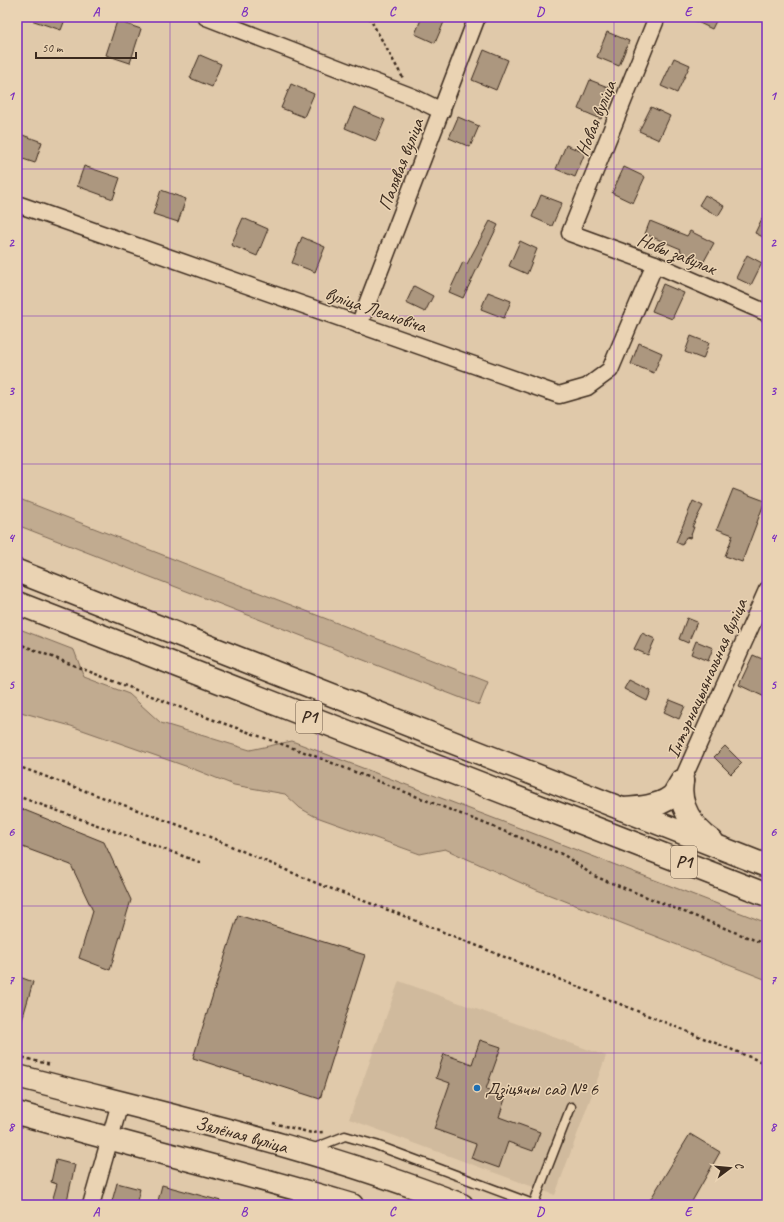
<svg xmlns="http://www.w3.org/2000/svg" width="784" height="1222" viewBox="0 0 784 1222" font-family="Caveat,sans-serif">
  <style>
    .built { fill: #d0ba9d }
    .green { fill: #c1ab90; stroke: #7e6a57 }
    .building { fill: #ac977f; stroke: #3b2a1e }
    .lines { fill: none; stroke-linecap: round; stroke-linejoin: round }
    .lane-casing { stroke: #3b2a1e; stroke-width: 11 }
    .street-casing { stroke: #3b2a1e; stroke-width: 19 }
    .secondary-casing { stroke: #3b2a1e; stroke-width: 25 }
    .highway-casing { stroke: #3b2a1e; stroke-width: 25 }
    .path { stroke: #3b2a1e; stroke-width: 2.5; stroke-dasharray: 3 3; stroke-linecap: butt }
    .lane { stroke: #ead3b3; stroke-width: 8 }
    .street { stroke: #ead3b3; stroke-width: 16 }
    .secondary { stroke: #ead3b3; stroke-width: 22 }
    .highway { stroke: #ead3b3; stroke-width: 22 }
    .grid { fill: none; stroke: #7b2cbf; stroke-width: 1; stroke-opacity: 0.55 }
    .poi-dot { fill: #1f6fb2; stroke: #ead3b3; stroke-width: 1.5 }
    .labels { text-anchor: middle; stroke-width: 3; stroke-linejoin: round; paint-order: stroke }
    .shield { fill: #ead3b3; stroke: #705d4b; stroke-width: 1 }
    .shield-label { font-size: 18px; font-weight: bold; fill: #3b2a1e }
    .street-label { font-size: 19px; fill: #3b2a1e; stroke: #ead3b3 }
    .poi-label { font-size: 19px; fill: #3b2a1e; stroke: #ead3b3; text-anchor: start }
    .neatline { fill: none; stroke: #7b2cbf; stroke-width: 1.5 }
    .grid-label { font-size: 13px; text-anchor: middle; font-weight: bold; fill: #7b2cbf }
  </style>
  <rect width="100%" height="100%" fill="#e0c9aa"/>
  <filter id="ink" filterUnits="userSpaceOnUse"><feTurbulence type="fractalNoise" baseFrequency=".025" numOctaves="2"/><feDisplacementMap in="SourceGraphic" scale="8" xChannelSelector="R" yChannelSelector="G"/><feConvolveMatrix kernelMatrix="1 2 1 2 8 2 1 2 1" color-interpolation-filters="sRGB"/></filter>
  <g filter="url(#ink)">
    <path class="built" d="M 399,981 L 606,1056 L 555,1195 L 349,1119 Z"/>
    <g class="green">
      <path d="M 17,498 L 488,682 L 479,705 L 17,525 Z"/>
      <path d="M 17,628 L 74,650 L 84,677 L 129,694 L 161,723 L 250,750 L 292,741 L 767,923 L 767,980 L 537,890 L 445,849 L 420,854 L 314,816 L 300,808 L 285,794 L 234,785 L 191,768 L 71,726 L 17,711 Z"/>
    </g>
    <g class="building">
      <path d="M 28,17 L 66,17 L 61,30 L 28,19 Z"/>
      <path d="M 422,17 L 433,17 L 444,22 L 435,43 L 415,34 Z"/>
      <path d="M 687,17 L 718,17 L 712,29 Z"/>
      <path d="M 117,21 L 141,29 L 130,63 L 106,55 Z"/>
      <path d="M 607,32 L 629,41 L 619,66 L 597,57 Z"/>
      <path d="M 484,50 L 508,60 L 496,90 L 472,80 Z"/>
      <path d="M 200,55 L 221,64 L 212,87 L 190,78 Z"/>
      <path d="M 674,58 L 690,65 L 677,93 L 661,86 Z"/>
      <path d="M 590,80 L 613,89 L 601,119 L 578,109 Z"/>
      <path d="M 291,84 L 314,94 L 304,117 L 281,108 Z"/>
      <path d="M 354,107 L 385,120 L 376,141 L 345,128 Z"/>
      <path d="M 651,107 L 670,116 L 659,140 L 639,131 Z"/>
      <path d="M 458,117 L 479,126 L 470,147 L 449,138 Z"/>
      <path d="M 17,133 L 42,142 L 35,163 L 17,157 Z"/>
      <path d="M 566,145 L 585,153 L 575,177 L 556,169 Z"/>
      <path d="M 84,166 L 120,178 L 113,199 L 77,186 Z"/>
      <path d="M 624,167 L 645,177 L 633,203 L 612,193 Z"/>
      <path d="M 161,190 L 186,199 L 178,222 L 153,214 Z"/>
      <path d="M 541,195 L 562,203 L 552,226 L 532,217 Z"/>
      <path d="M 705,195 L 724,206 L 718,216 L 699,205 Z"/>
      <path d="M 767,208 L 767,239 L 755,233 Z"/>
      <path d="M 243,218 L 268,229 L 257,256 L 231,245 Z"/>
      <path d="M 490,221 L 498,225 L 463,298 L 449,292 L 463,262 L 467,264 Z"/>
      <path d="M 650,221 L 687,236 L 690,231 L 714,243 L 703,263 L 680,251 L 681,249 L 645,234 Z"/>
      <path d="M 302,237 L 325,247 L 315,272 L 292,263 Z"/>
      <path d="M 520,241 L 537,249 L 527,274 L 509,266 Z"/>
      <path d="M 747,255 L 762,263 L 751,285 L 736,278 Z"/>
      <path d="M 663,284 L 684,293 L 672,319 L 652,311 Z"/>
      <path d="M 414,286 L 433,296 L 425,312 L 406,303 Z"/>
      <path d="M 488,292 L 511,301 L 504,318 L 481,309 Z"/>
      <path d="M 691,336 L 709,343 L 703,359 L 685,352 Z"/>
      <path d="M 639,343 L 662,353 L 654,373 L 631,364 Z"/>
      <path d="M 733,489 L 765,501 L 742,562 L 725,556 L 733,535 L 717,529 Z"/>
      <path d="M 693,501 L 703,506 L 692,527 L 694,527 L 690,538 L 686,537 L 682,545 L 676,542 Z"/>
      <path d="M 687,618 L 697,622 L 688,643 L 679,639 Z"/>
      <path d="M 642,633 L 655,639 L 648,655 L 634,649 Z"/>
      <path d="M 696,641 L 713,648 L 708,661 L 691,654 Z"/>
      <path d="M 753,655 L 767,661 L 767,698 L 739,685 Z"/>
      <path d="M 629,680 L 651,691 L 647,701 L 624,689 Z"/>
      <path d="M 670,700 L 685,706 L 679,719 L 664,712 Z"/>
      <path d="M 725,746 L 742,763 L 731,774 L 714,757 Z"/>
      <path d="M 17,807 L 104,842 L 131,900 L 110,970 L 79,958 L 93,911 L 71,865 L 17,845 Z"/>
      <path d="M 238,915 L 365,955 L 320,1099 L 193,1058 Z"/>
      <path d="M 17,976 L 33,982 L 20,1027 L 17,1027 Z"/>
      <path d="M 480,1040 L 501,1047 L 486,1089 L 506,1096 L 499,1117 L 540,1132 L 533,1151 L 508,1142 L 499,1168 L 471,1158 L 476,1144 L 434,1129 L 450,1083 L 436,1078 L 444,1054 L 472,1064 Z"/>
      <path d="M 690,1134 L 720,1152 L 690,1205 L 647,1205 Z"/>
      <path d="M 56,1160 L 75,1165 L 66,1205 L 51,1205 L 57,1184 L 51,1182 Z"/>
      <path d="M 117,1183 L 140,1189 L 136,1205 L 111,1205 Z"/>
      <path d="M 162,1185 L 221,1201 L 221,1205 L 157,1205 Z"/>
    </g>
    <g class="lines">
      <g class="lane-casing">
        <g id="lane">
          <path d="M 312,1149 L 345,1136 L 376,1145 L 533,1204"/>
          <path d="M 533,1205 L 571,1107"/>
        </g>
      </g>
      <g class="street-casing">
        <g id="street">
          <path d="M 206,17 L 413,97 L 442,111"/>
          <path d="M 657,17 L 570,233 L 655,264 L 767,313"/>
          <path d="M 17,204 L 559,395 L 587,387 L 610,370 L 655,264"/>
          <path d="M 359,325 L 477,17"/>
          <path d="M 682,781 L 767,590"/>
          <path d="M 91,1205 L 120,1103"/>
        </g>
      </g>
      <g class="secondary-casing">
        <g id="secondary">
          <path id="s1" d="M 17,1076 C 167,1115 318,1148 462,1205"/>
          <path d="M 17,1113 C 129,1145 241,1172 352,1205"/>
        </g>
      </g>
      <g class="highway-casing">
        <g id="highway">
          <path d="M 17,571 L 767,866"/>
          <path d="M 17,603 L 767,895"/>
          <path d="M 682,781 C 678,806 692,827 712,841"/>
          <path d="M 622,809 C 638,808 658,807 671,797 C 675,794 678,786 682,781"/>
        </g>
      </g>
      <g class="path">
        <path d="M 369,17 L 403,78"/>
        <path d="M 17,643 L 197,714 L 307,753 L 564,855 L 594,876 L 767,945"/>
        <path d="M 17,766 L 203,834 L 316,883 L 404,916 L 767,1064"/>
        <path d="M 17,796 L 202,863"/>
        <path d="M 17,1056 L 51,1065"/>
        <path d="M 273,1123 L 312,1133 L 323,1132"/>
      </g>
      <use href="#lane" class="lane"/>
      <use href="#street" class="street"/>
      <use href="#secondary" class="secondary"/>
      <use href="#highway" class="highway"/>
    </g>
  </g>
  <path class="grid" d="M 170,17 L 170,1205M 318,17 L 318,1205M 466,17 L 466,1205M 614,17 L 614,1205M 17,169 L 767,169M 17,316 L 767,316M 17,464 L 767,464M 17,611 L 767,611M 17,758 L 767,758M 17,906 L 767,906M 17,1053 L 767,1053"/>
  <circle class="poi-dot" cx="477" cy="1088" r="4"/>
  <g class="labels">
    <g class="shield">
      <rect x="296" y="701" width="26" height="32" rx="3"/>
      <rect x="671" y="846" width="26" height="32" rx="3"/>
    </g>
    <g class="shield-label">
      <text x="309" y="723">Р1</text>
      <text x="684" y="868">Р1</text>
    </g>
    <g class="street-label">
      <text transform="translate(595 118) rotate(-68)" y="7">Новая вуліца</text>
      <text transform="translate(400 164) rotate(-69)" y="7">Палявая вуліца</text>
      <text transform="translate(677 253) rotate(22)" y="7">Новы завулак</text>
      <text transform="translate(376 309) rotate(19)" y="7">вуліца Леановіча</text>
      <text transform="translate(706 678) rotate(-66)" y="7">Інтэрнацыянальная вуліца</text>
      <text dy="7" stroke="none"><textPath href="#s1" startOffset="232">Зялёная вуліца</textPath></text>
    </g>
    <g class="poi-label">
      <text x="485" y="1095">Дзіцячы сад № 6</text>
    </g>
  </g>
  <rect width="784" height="1222" fill="none" stroke="#ead3b3" stroke-width="44"/>
  <g transform="translate(730 1168) rotate(74)" stroke="#ead3b3" stroke-width="3" paint-order="stroke">
  <path d="M0-3L7 15L0 10L-7 15Z" fill="#3b2a1e"/>
  <text y="-6" font-size="11" font-weight="bold" text-anchor="middle" fill="#3b2a1e">С</text>
  </g>
  <path d="M36 52v6h100v-6" fill="none" stroke="#3b2a1e" stroke-width="2"/>
  <text x="42" y="52" font-size="12" fill="#3b2a1e" stroke="#ead3b3" stroke-width="3" paint-order="stroke">50 m</text>
  <rect x="22" y="22" width="740" height="1178" class="neatline"/>
  <g class="grid-label">
    <text x="96" y="16">A</text>
    <text x="244" y="16">B</text>
    <text x="392" y="16">C</text>
    <text x="540" y="16">D</text>
    <text x="688" y="16">E</text>
    <text x="11" y="100">1</text>
    <text x="773" y="100">1</text>
    <text x="11" y="247">2</text>
    <text x="773" y="247">2</text>
    <text x="11" y="395">3</text>
    <text x="773" y="395">3</text>
    <text x="11" y="542">4</text>
    <text x="773" y="542">4</text>
    <text x="11" y="689">5</text>
    <text x="773" y="689">5</text>
    <text x="11" y="836">6</text>
    <text x="773" y="836">6</text>
    <text x="11" y="984">7</text>
    <text x="773" y="984">7</text>
    <text x="11" y="1131">8</text>
    <text x="773" y="1131">8</text>
    <text x="96" y="1216">A</text>
    <text x="244" y="1216">B</text>
    <text x="392" y="1216">C</text>
    <text x="540" y="1216">D</text>
    <text x="688" y="1216">E</text>
  </g>
</svg>
